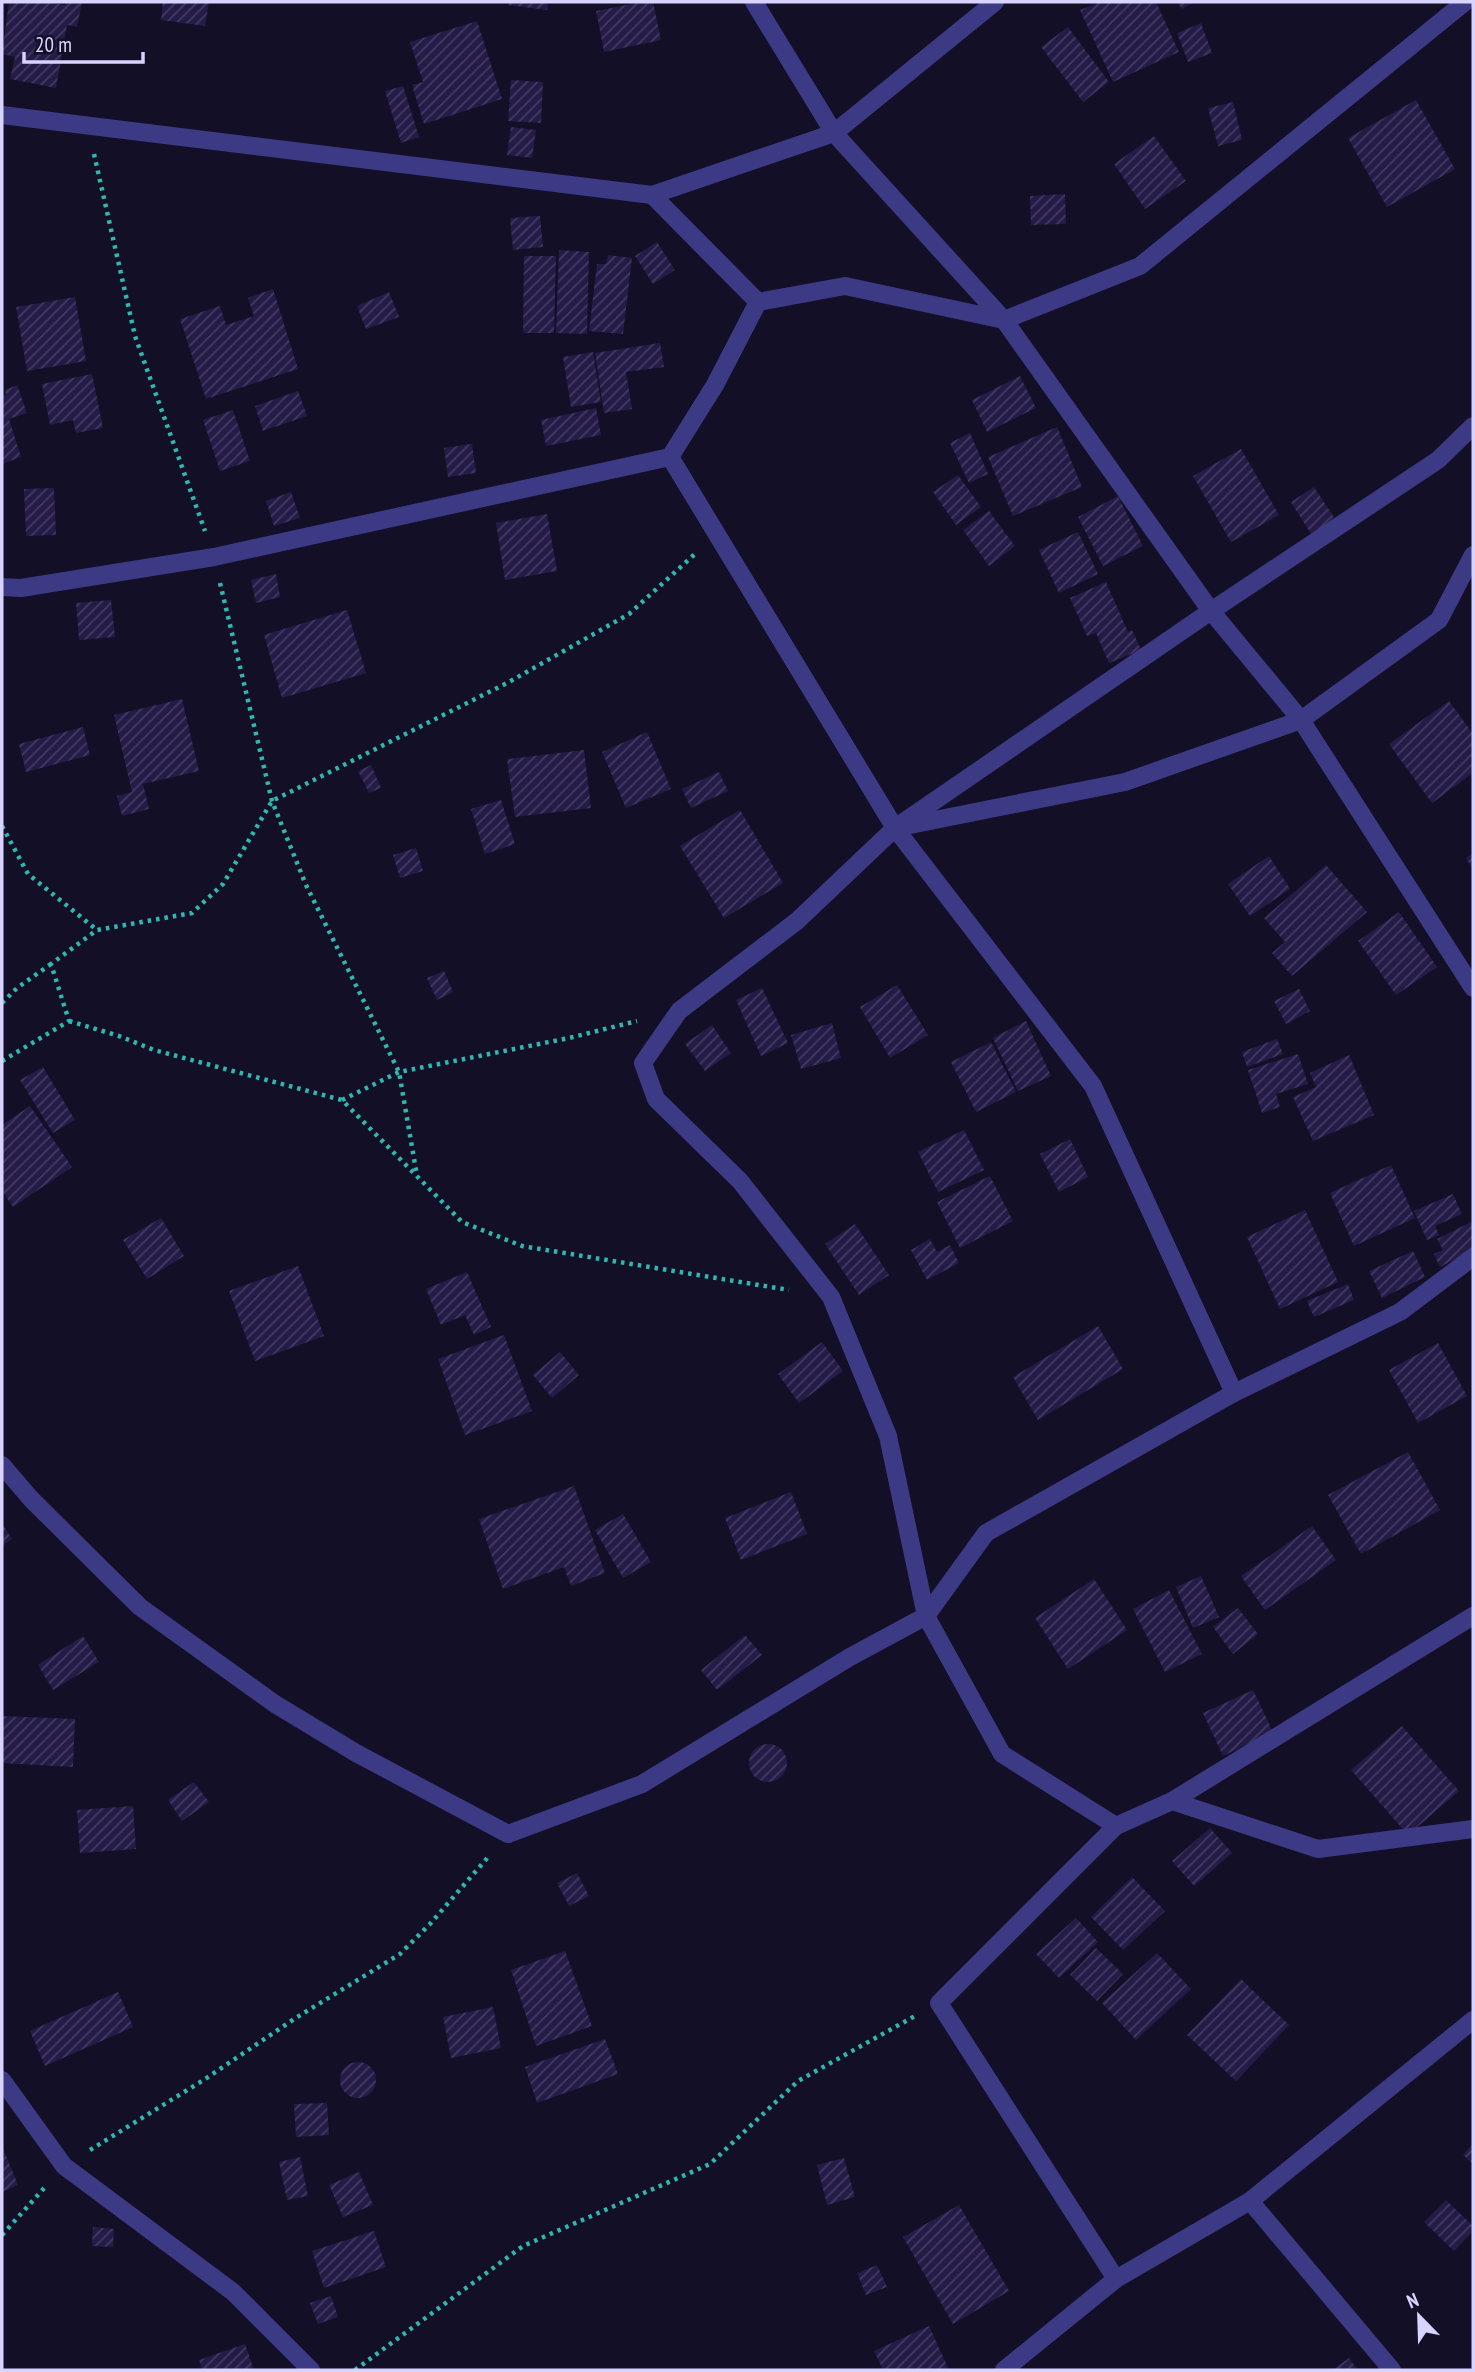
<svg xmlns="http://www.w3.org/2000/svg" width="1475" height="2372" viewBox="0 0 1475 2372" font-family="'PT Sans Narrow',sans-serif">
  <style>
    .building { fill: url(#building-hatch) }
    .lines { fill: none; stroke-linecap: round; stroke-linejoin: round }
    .path { stroke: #2fb8b0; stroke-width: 4.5; stroke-dasharray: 3.5 5; stroke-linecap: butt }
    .minor { stroke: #3d3a85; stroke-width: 18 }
  </style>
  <defs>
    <pattern id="building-hatch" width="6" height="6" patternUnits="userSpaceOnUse" patternTransform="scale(1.75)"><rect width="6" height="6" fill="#241b47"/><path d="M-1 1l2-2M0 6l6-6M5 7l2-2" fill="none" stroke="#433b63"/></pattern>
  </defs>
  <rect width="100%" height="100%" fill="#130f26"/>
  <g class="building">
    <path d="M 9,2 L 47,2 L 65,5 L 65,2 L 82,2 L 77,27 L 67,25 L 56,88 L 10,79 L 15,57 L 2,54 Z"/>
    <path d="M 163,2 L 209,2 L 205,26 L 161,20 Z"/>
    <path d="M 509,2 L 548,2 L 547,10 L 508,5 Z"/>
    <path d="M 642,2 L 653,2 L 661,40 L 604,52 L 596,11 Z"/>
    <path d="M 1100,2 L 1156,2 L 1179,52 L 1113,82 L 1080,10 Z"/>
    <path d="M 1177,2 L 1194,2 L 1182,9 Z"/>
    <path d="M 477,21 L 502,99 L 424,124 L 412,85 L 423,82 L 410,42 Z"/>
    <path d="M 1201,23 L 1212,53 L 1188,62 L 1177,33 Z"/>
    <path d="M 1068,27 L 1109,82 L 1083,102 L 1041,47 Z"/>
    <path d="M 511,80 L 543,82 L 541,123 L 508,121 Z"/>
    <path d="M 403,86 L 419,137 L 401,143 L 385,91 Z"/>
    <path d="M 1416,100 L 1455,169 L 1387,207 L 1348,138 Z"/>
    <path d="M 1233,102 L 1242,140 L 1218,146 L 1208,108 Z"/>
    <path d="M 511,127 L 536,130 L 532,158 L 507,155 Z"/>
    <path d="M 1154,136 L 1186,181 L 1145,209 L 1114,164 Z"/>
    <path d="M 1065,194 L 1066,224 L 1031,225 L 1030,196 Z"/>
    <path d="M 540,216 L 543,247 L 513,250 L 510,218 Z"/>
    <path d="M 657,242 L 675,270 L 653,284 L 635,256 Z"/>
    <path d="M 559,250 L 589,252 L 587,334 L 556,333 Z"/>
    <path d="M 608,255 L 632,258 L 623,334 L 589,331 L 597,264 L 606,264 Z"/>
    <path d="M 524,256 L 556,256 L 554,333 L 523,333 Z"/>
    <path d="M 273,289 L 298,369 L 206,399 L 180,319 L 220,306 L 226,325 L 254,316 L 248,298 Z"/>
    <path d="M 389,292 L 399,317 L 366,329 L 357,306 Z"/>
    <path d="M 75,297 L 86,361 L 27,371 L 16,307 Z"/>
    <path d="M 660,343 L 664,367 L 626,372 L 632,409 L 604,413 L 595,353 Z"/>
    <path d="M 593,352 L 601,402 L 571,407 L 563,357 Z"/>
    <path d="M 92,374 L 103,428 L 76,433 L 73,420 L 50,425 L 42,384 Z"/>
    <path d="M 1020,376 L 1036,408 L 987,432 L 972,400 Z"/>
    <path d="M 17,385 L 27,413 L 9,419 L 21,457 L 2,464 L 2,396 L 6,395 L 5,390 Z"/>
    <path d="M 298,391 L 307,416 L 263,431 L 255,406 Z"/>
    <path d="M 596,408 L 601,435 L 546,446 L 541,420 Z"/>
    <path d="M 233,410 L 250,461 L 220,471 L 203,420 Z"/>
    <path d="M 1057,427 L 1082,487 L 1013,516 L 988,457 Z"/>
    <path d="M 970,433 L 988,474 L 969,483 L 950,443 Z"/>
    <path d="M 472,444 L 476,473 L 448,477 L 444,448 Z"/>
    <path d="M 1241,449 L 1279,515 L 1231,542 L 1193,476 Z"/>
    <path d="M 958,475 L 981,507 L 956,525 L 933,492 Z"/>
    <path d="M 1314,487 L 1337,522 L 1313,537 L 1291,502 Z"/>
    <path d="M 54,488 L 56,535 L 26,536 L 24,489 Z"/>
    <path d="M 291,492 L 300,518 L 274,526 L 266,501 Z"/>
    <path d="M 1118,496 L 1143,546 L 1103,566 L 1078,517 Z"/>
    <path d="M 989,511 L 1015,546 L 989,566 L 963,530 Z"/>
    <path d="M 547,514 L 557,571 L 505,580 L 496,523 Z"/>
    <path d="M 1078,532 L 1098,574 L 1059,593 L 1039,550 Z"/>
    <path d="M 276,574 L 280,597 L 256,603 L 251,580 Z"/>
    <path d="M 1106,582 L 1128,632 L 1132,630 L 1141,650 L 1109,663 L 1096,633 L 1087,636 L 1070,598 Z"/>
    <path d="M 111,600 L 115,637 L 79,640 L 76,603 Z"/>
    <path d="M 347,610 L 366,673 L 282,698 L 264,635 Z"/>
    <path d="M 182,699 L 199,771 L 143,784 L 149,809 L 122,816 L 117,796 L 132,792 L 114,715 Z"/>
    <path d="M 1449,701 L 1473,734 L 1473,773 L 1432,803 L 1389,744 Z"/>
    <path d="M 83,727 L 90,755 L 26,772 L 19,744 Z"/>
    <path d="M 647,732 L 671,789 L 626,808 L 602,752 Z"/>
    <path d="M 584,750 L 591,808 L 515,817 L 507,759 Z"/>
    <path d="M 371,765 L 381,788 L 369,793 L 358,771 Z"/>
    <path d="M 719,772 L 728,791 L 691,808 L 682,789 Z"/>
    <path d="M 501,800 L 515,844 L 485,854 L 471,809 Z"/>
    <path d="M 740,810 L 783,883 L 724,918 L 680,846 Z"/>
    <path d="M 416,848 L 423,871 L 400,878 L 393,855 Z"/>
    <path d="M 1473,853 L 1473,870 L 1466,858 Z"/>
    <path d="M 1269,856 L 1290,889 L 1250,916 L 1228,884 Z"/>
    <path d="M 1326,865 L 1367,912 L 1292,976 L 1272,953 L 1285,942 L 1264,918 Z"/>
    <path d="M 1399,912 L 1437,967 L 1396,995 L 1358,941 Z"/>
    <path d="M 444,971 L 453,992 L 437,1000 L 427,978 Z"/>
    <path d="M 897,985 L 928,1035 L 890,1058 L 860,1007 Z"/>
    <path d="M 762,988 L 788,1043 L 761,1056 L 736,1000 Z"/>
    <path d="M 1299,989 L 1310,1011 L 1286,1024 L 1274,1001 Z"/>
    <path d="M 1026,1021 L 1051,1076 L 1018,1091 L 993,1038 Z"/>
    <path d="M 832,1023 L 841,1058 L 801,1069 L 791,1035 Z"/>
    <path d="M 712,1025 L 731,1053 L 705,1071 L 685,1044 Z"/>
    <path d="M 1277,1039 L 1283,1054 L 1247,1067 L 1242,1052 Z"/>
    <path d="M 991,1042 L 1016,1092 L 976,1112 L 951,1062 Z"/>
    <path d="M 1298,1054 L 1308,1084 L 1276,1094 L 1280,1107 L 1262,1113 L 1248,1070 Z"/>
    <path d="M 1349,1055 L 1374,1115 L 1313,1141 L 1293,1097 L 1316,1087 L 1310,1073 Z"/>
    <path d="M 43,1067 L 75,1120 L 53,1133 L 20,1080 Z"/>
    <path d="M 30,1106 L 72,1167 L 13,1207 L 2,1191 L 2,1125 Z"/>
    <path d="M 964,1130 L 984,1170 L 938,1192 L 918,1152 Z"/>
    <path d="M 1070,1139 L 1088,1177 L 1059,1192 L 1040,1154 Z"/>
    <path d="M 1391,1165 L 1415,1218 L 1354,1246 L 1330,1193 Z"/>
    <path d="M 990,1176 L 1013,1221 L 960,1248 L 937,1202 Z"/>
    <path d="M 1453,1194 L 1462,1214 L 1435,1226 L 1439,1235 L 1427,1240 L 1414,1211 Z"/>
    <path d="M 1305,1210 L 1338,1282 L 1280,1309 L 1247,1237 Z"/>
    <path d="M 161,1218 L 184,1256 L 147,1279 L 123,1240 Z"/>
    <path d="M 1473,1221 L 1473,1250 L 1440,1267 L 1434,1254 L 1443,1250 L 1437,1239 Z"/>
    <path d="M 855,1224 L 889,1275 L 859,1295 L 825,1244 Z"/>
    <path d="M 930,1239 L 937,1252 L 950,1245 L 959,1263 L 927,1280 L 911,1250 Z"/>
    <path d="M 1413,1251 L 1425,1277 L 1382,1298 L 1369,1271 Z"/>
    <path d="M 298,1266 L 324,1336 L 255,1361 L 229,1291 Z"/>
    <path d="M 467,1272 L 491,1327 L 474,1335 L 465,1315 L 441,1325 L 426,1289 Z"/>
    <path d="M 1348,1284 L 1354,1300 L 1314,1317 L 1307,1301 Z"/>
    <path d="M 1098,1326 L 1123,1369 L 1038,1420 L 1013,1377 Z"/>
    <path d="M 504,1335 L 532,1411 L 465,1435 L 438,1359 Z"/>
    <path d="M 822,1342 L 843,1371 L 799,1403 L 778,1374 Z"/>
    <path d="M 1438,1343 L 1467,1396 L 1418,1423 L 1389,1370 Z"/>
    <path d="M 560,1352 L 579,1375 L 552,1398 L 533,1375 Z"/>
    <path d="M 1408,1452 L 1440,1510 L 1361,1554 L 1328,1495 Z"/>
    <path d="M 574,1486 L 605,1573 L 571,1586 L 564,1567 L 503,1589 L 479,1519 Z"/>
    <path d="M 791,1492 L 807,1534 L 741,1560 L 725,1518 Z"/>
    <path d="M 623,1514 L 651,1562 L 623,1578 L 595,1530 Z"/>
    <path d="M 2,1523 L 12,1539 L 2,1546 Z"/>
    <path d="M 1312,1526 L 1336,1560 L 1265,1610 L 1241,1576 Z"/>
    <path d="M 1201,1576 L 1219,1617 L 1193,1628 L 1176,1587 Z"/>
    <path d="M 1094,1579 L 1127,1630 L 1068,1669 L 1035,1618 Z"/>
    <path d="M 1169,1590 L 1202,1654 L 1165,1672 L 1133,1609 Z"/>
    <path d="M 1238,1608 L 1258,1634 L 1233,1654 L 1213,1627 Z"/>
    <path d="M 745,1635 L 762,1655 L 717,1690 L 701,1670 Z"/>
    <path d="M 83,1636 L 99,1662 L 53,1690 L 38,1665 Z"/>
    <path d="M 1253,1690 L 1273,1732 L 1223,1756 L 1203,1713 Z"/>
    <path d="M 2,1716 L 75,1719 L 73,1767 L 2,1763 Z"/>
    <path d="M 1402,1726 L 1459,1791 L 1408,1835 L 1351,1770 Z"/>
    <circle cx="768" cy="1763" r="19"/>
    <path d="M 194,1782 L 209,1802 L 182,1821 L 168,1800 Z"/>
    <path d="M 133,1806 L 136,1849 L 80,1853 L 77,1810 Z"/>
    <path d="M 1210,1828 L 1232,1853 L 1194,1886 L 1172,1861 Z"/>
    <path d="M 577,1873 L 589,1896 L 569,1906 L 557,1883 Z"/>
    <path d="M 1132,1877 L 1165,1911 L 1123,1950 L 1091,1917 Z"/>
    <path d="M 1076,1918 L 1098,1942 L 1059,1978 L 1036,1954 Z"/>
    <path d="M 1096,1948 L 1123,1974 L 1097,2001 L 1070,1975 Z"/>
    <path d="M 565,1951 L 592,2026 L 536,2046 L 511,1970 Z"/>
    <path d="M 1157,1953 L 1191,1989 L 1136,2040 L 1102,2003 Z"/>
    <path d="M 1241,1979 L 1289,2025 L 1236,2081 L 1187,2035 Z"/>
    <path d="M 118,1992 L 133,2027 L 45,2066 L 30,2031 Z"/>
    <path d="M 493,2007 L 501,2048 L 451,2058 L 443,2017 Z"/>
    <path d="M 605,2039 L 618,2074 L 537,2103 L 525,2067 Z"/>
    <circle cx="358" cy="2080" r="18"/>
    <path d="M 327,2103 L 329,2135 L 296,2137 L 294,2104 Z"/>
    <path d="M 1473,2143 L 1473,2164 L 1463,2155 Z"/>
    <path d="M 2,2146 L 18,2185 L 2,2192 Z"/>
    <path d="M 300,2157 L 308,2196 L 287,2200 L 279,2162 Z"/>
    <path d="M 844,2158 L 855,2197 L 827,2205 L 817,2165 Z"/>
    <path d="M 359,2172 L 373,2205 L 343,2217 L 329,2185 Z"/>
    <path d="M 1446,2200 L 1473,2226 L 1473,2231 L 1454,2251 L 1424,2222 Z"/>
    <path d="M 959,2205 L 1009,2291 L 953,2324 L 903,2237 Z"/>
    <path d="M 93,2227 L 114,2229 L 113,2247 L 92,2246 Z"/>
    <path d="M 374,2231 L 386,2267 L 324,2288 L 312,2251 Z"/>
    <path d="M 877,2265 L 887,2287 L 866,2295 L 857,2273 Z"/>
    <path d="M 331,2296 L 338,2317 L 318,2324 L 310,2303 Z"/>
    <path d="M 929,2326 L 949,2370 L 883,2370 L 874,2351 Z"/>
    <path d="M 245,2344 L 254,2370 L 202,2370 L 199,2360 Z"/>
    <path d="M 1349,2358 L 1358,2370 L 1332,2370 Z"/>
  </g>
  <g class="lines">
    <g class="path">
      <path d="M 94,154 L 135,336 L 205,531"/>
      <path d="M 220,583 L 272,801 L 306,885 L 399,1072 L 417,1176"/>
      <path d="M 2,826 L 28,874 L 97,930"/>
      <path d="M 2,1003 L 17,988 L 51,964"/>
      <path d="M 69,1021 L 119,1036 L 154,1050 L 342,1100 L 462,1222 L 522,1246 L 789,1290"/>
      <path d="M 2,1061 L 69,1021 L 51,964 L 97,930 L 192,913 L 223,884 L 272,801 L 509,682 L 629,614 L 696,553"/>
      <path d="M 342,1100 L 399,1072 L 569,1038 L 637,1021"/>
      <path d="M 90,2150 L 202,2081 L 294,2019 L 400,1954 L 430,1924 L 489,1856"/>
      <path d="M 2,2235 L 46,2186"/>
      <path d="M 355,2370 L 523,2246 L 710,2164 L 798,2081 L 915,2016"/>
    </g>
    <g class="minor">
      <path d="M 754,2 L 834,133 L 1004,320 L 1211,611 L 1301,720 L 1473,988"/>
      <path d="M 2,115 L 652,195 L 834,133 L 995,2"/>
      <path d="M 652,195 L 758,302 L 845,286 L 1004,320 L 1140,266 L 1465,2"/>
      <path d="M 1473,426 L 1438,460 L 1211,611 L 895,828 L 797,921 L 679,1011 L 643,1063 L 656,1099 L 740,1181 L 831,1297 L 888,1436 L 926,1616 L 1002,1754 L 1116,1826 L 1172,1801 L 1473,1616"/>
      <path d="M 670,457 L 895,828 L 1125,782 L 1301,720 L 1439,620 L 1473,555"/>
      <path d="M 2,587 L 21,588 L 214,557 L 670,457 L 715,385 L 758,302"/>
      <path d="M 895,828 L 1093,1086 L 1234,1393"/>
      <path d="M 2,1465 L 31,1499 L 140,1607 L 275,1704 L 356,1753 L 508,1834 L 642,1784 L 850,1657 L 926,1616 L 986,1533 L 1234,1393 L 1400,1312 L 1473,1257"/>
      <path d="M 1172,1801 L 1318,1849 L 1473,1829"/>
      <path d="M 2,2080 L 64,2166 L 233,2292 L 311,2370"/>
      <path d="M 1250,2201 L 1473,2020"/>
      <path d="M 1116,2279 L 939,2003 L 1116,1826"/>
      <path d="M 1004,2370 L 1116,2279 L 1250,2201 L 1392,2370"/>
    </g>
  </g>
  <rect width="1475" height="2372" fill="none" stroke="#d9d4ff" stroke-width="7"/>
  <g transform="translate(1419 2316) rotate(337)" stroke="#130f26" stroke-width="5" paint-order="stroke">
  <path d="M0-5L12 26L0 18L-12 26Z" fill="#d9d4ff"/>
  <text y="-10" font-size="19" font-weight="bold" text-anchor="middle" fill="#d9d4ff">N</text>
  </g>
  <path d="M24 52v10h119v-10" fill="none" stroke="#d9d4ff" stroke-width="3.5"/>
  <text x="35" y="52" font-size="21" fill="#d9d4ff" stroke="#130f26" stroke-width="5" paint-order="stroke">20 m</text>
</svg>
